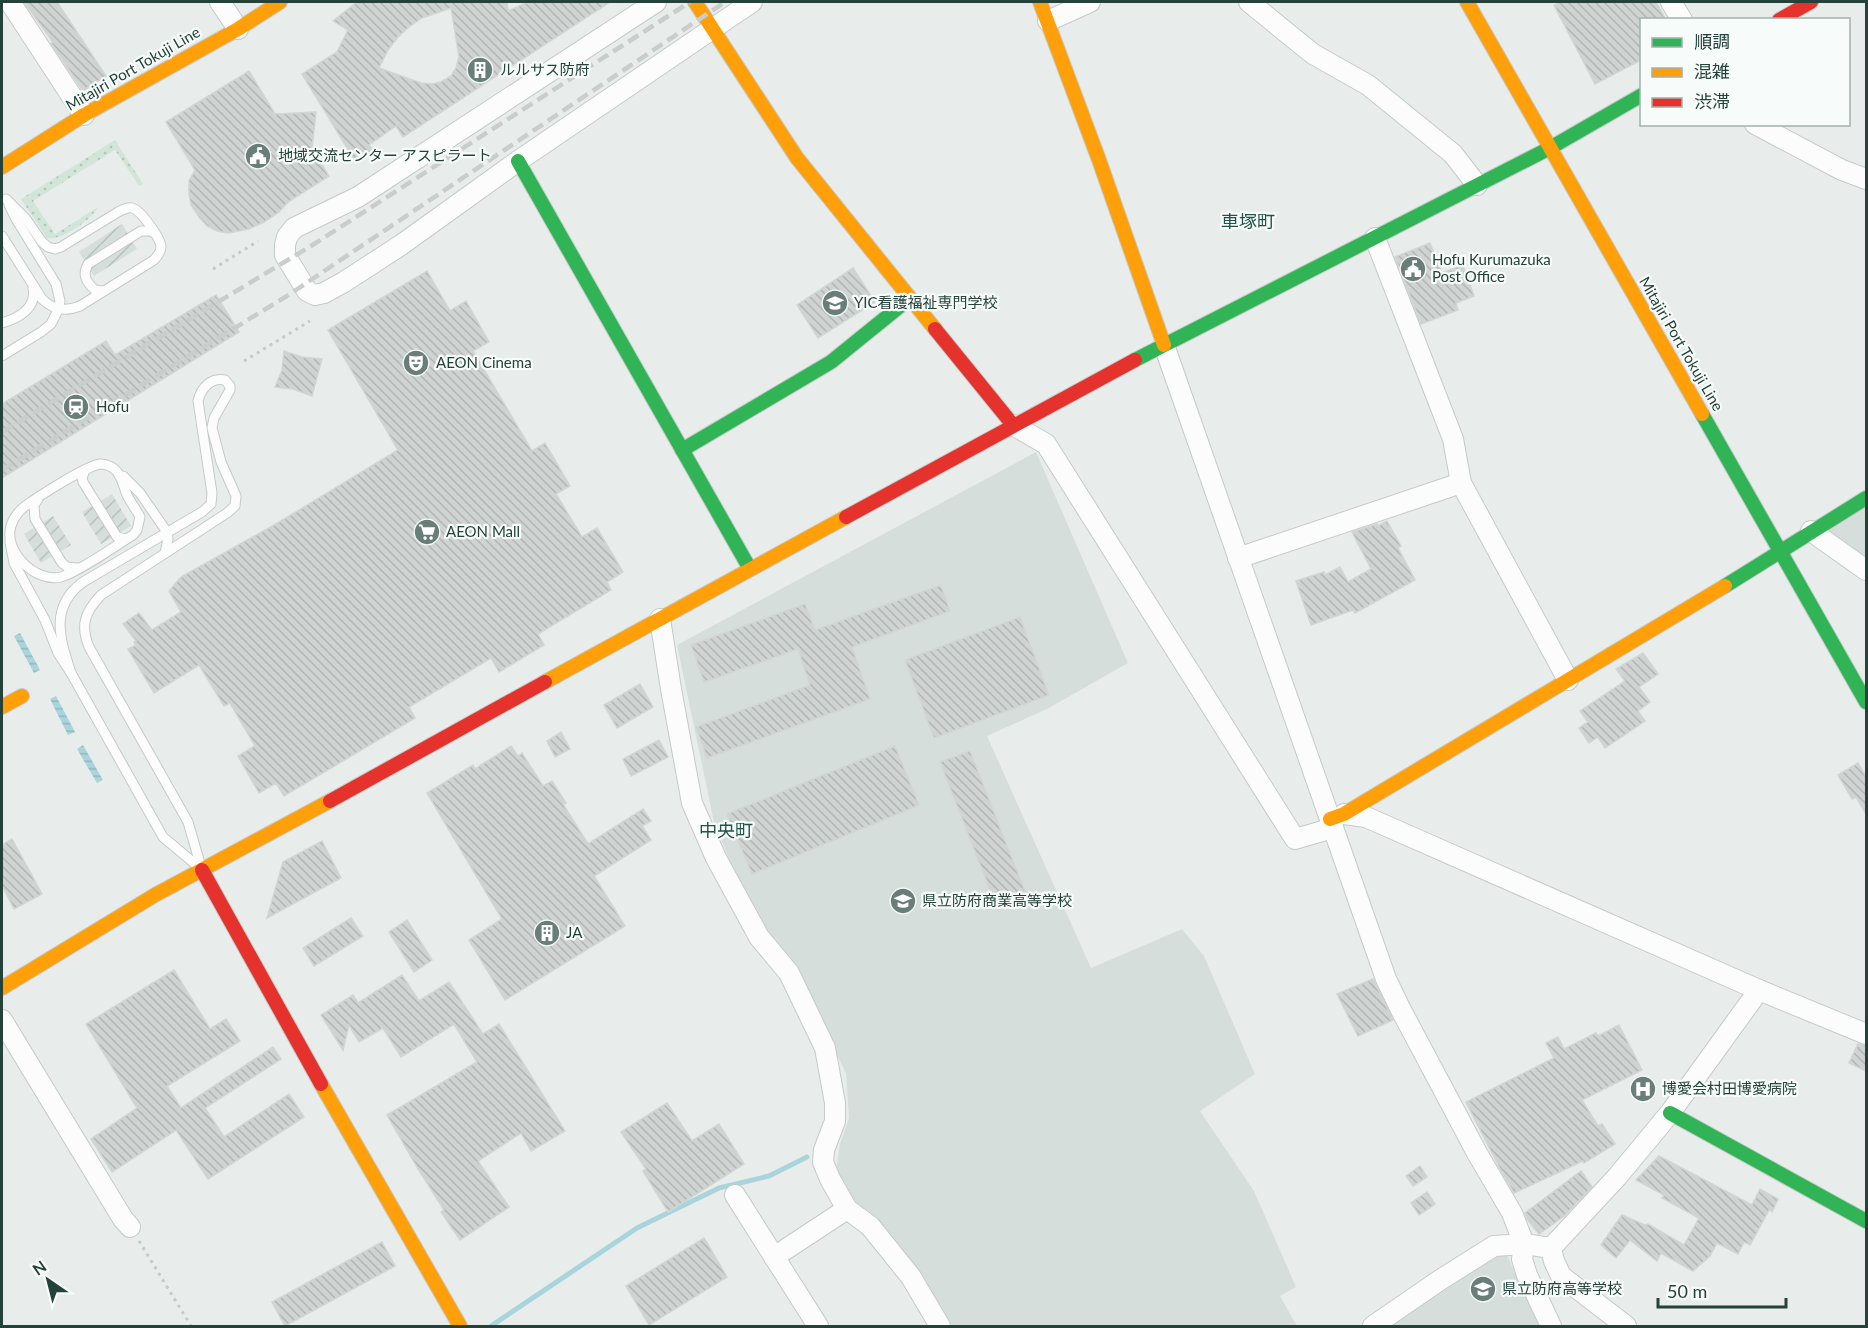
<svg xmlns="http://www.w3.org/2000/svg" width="1868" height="1328" viewBox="0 0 1868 1328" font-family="Lato,'Noto Sans JP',sans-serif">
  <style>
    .built { fill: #d6dedb }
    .industrial { fill: url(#industrial-furrows) }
    .grass { fill: url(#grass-dots) }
    .water { fill: url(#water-rules) }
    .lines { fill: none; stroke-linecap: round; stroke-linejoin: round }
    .stream { stroke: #a9d4db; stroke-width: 5 }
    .building { fill: url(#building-back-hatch); stroke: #d1d6d4; stroke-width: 1.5; fill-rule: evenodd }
    .lane-casing { stroke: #c5cac8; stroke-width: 11 }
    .street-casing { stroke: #c5cac8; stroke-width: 22 }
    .fast-casing { stroke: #c3cbc8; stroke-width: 16 }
    .slow-casing { stroke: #c3cbc8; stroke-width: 16 }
    .jam-casing { stroke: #c3cbc8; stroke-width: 16 }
    .path { stroke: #c3ccca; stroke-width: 3; stroke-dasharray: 3 4.5; stroke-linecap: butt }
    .lane { stroke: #fcfcfc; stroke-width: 9 }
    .street { stroke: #fcfcfc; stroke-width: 20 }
    .fast { stroke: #30b455; stroke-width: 14 }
    .slow { stroke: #ff9f0a; stroke-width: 14 }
    .jam { stroke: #e5322d; stroke-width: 14 }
    .rail { stroke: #c9cdcc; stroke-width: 4.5; stroke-dasharray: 12 6; stroke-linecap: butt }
    .labels { text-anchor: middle; stroke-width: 4.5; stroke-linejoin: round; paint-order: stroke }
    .street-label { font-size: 15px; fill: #24423a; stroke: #f7fbf9 }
    .poi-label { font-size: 15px; fill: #24423a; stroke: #f7fbf9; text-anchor: start }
    .quarter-label { font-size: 18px; fill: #1f5548; stroke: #f7fbf9 }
  </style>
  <defs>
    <pattern id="industrial-furrows" width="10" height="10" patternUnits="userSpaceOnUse" patternTransform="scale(1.5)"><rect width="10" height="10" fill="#d6dedb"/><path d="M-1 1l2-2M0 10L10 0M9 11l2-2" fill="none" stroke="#b8c0bd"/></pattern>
    <pattern id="grass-dots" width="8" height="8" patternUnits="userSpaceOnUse" patternTransform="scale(1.5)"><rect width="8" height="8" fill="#d1e6d8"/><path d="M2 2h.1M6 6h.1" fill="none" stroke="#b3c6ba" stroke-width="1.8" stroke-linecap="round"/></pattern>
    <pattern id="water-rules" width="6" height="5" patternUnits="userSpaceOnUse" patternTransform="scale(1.5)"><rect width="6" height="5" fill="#a9d4db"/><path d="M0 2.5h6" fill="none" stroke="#91b7bd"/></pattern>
    <pattern id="building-back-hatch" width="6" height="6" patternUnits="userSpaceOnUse" patternTransform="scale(1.5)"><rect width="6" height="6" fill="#cfd4d2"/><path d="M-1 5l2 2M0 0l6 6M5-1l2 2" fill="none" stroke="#b2b7b5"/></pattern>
  </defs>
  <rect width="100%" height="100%" fill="#e8edeb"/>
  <g class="built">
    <path d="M 1036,452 L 1128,663 L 1047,709 L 987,736 L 1091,968 L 1182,929 L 1204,956 L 1255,1074 L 1200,1111 L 1254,1191 L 1296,1287 L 1280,1296 L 1297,1326 L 950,1326 L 923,1276 L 872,1216 L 852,1202 L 836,1170 L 840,1144 L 849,1118 L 846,1073 L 800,981 L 754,920 L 714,822 L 677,645 Z"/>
    <path d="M 1866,498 L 1866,570 L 1811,531 Z"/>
    <path d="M 1505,1251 L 1540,1326 L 1381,1326 Z"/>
  </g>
  <g class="industrial">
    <path d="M 122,224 L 137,249 L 94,276 L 79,252 Z"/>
    <path d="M 112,494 L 131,526 L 101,544 L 82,512 Z"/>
    <path d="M 53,516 L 71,545 L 41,563 L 24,534 Z"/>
  </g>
  <path class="grass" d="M 115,140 L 143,184 L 139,186 L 115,150 L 33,201 L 55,234 L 98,207 C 93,219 59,242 47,238 L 21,199 Z"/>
  <g class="water">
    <path d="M 20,633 L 40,670 L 34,673 L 14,636 Z"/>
    <path d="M 56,696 L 75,732 L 68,735 L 50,699 Z"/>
    <path d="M 83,745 L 103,780 L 97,783 L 77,749 Z"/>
  </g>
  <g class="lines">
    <path class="stream" d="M 491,1326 L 637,1228 L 719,1188 L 769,1176 L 807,1157"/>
  </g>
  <g class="building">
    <path d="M 24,2 L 57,2 L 106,76 L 83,91 L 51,43 L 53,42 Z"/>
    <path d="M 357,2 L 507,2 L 508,11 L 528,2 L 610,2 L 403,137 L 396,126 L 369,145 L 373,150 L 355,161 L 302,74 L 337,52 L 348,30 L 333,21 ZM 451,8 L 459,57 L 456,68 L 451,76 L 441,82 L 432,84 L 421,83 L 379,68 L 388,50 L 398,37 L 409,27 L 422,18 Z"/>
    <path d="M 1561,2 L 1656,2 L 1666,20 L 1641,20 L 1641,60 L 1595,84 L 1554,5 Z"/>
    <path d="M 249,71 L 275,114 L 316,112 L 312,149 L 329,176 L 288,202 L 279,212 L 264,222 L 249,229 L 228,233 L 217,231 L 207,226 L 199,217 L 191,205 L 189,194 L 189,181 L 195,170 L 166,122 Z"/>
    <path d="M 1430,243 L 1442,273 L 1463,265 L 1474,296 L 1456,303 L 1458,310 L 1421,324 L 1395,257 Z"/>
    <path d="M 853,268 L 875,302 L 818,338 L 797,305 Z"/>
    <path d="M 427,271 L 450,311 L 466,301 L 489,342 L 473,351 L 532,451 L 545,443 L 570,486 L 556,494 L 582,537 L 597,528 L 623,572 L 607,582 L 611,590 L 538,634 L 544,645 L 499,672 L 491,658 L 409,707 L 415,718 L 284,796 L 276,783 L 259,793 L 238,756 L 255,746 L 230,703 L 224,706 L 199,665 L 154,693 L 128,649 L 136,645 L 134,642 L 136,641 L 123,624 L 139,613 L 152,630 L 181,612 L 169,591 L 181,577 L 276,524 L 398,450 L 328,330 Z"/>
    <path d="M 216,295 L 239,332 L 2,478 L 2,404 L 106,341 L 115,355 Z"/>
    <path d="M 284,351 L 302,357 L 322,359 L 312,396 L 293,389 L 275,387 L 282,370 Z"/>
    <path d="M 1387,521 L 1401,546 L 1398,548 L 1415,580 L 1355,613 L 1353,610 L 1311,625 L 1296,581 L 1324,572 L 1325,575 L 1340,567 L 1348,582 L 1371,569 L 1352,532 L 1377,524 L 1378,526 Z"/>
    <path d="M 941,585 L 950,611 L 852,647 L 870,699 L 707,758 L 696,727 L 810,685 L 798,649 L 704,682 L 691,645 L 805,604 L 815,630 Z"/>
    <path d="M 1020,617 L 1049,695 L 934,738 L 905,660 Z"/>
    <path d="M 1643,653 L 1658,674 L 1639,687 L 1650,702 L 1638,711 L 1645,721 L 1605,748 L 1598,737 L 1589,743 L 1579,728 L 1588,722 L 1580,711 L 1625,681 L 1616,669 Z"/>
    <path d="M 640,684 L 653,707 L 617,728 L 604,705 Z"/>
    <path d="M 561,732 L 570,749 L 555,757 L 547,741 Z"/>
    <path d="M 659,740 L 668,757 L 631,776 L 623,759 Z"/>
    <path d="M 511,746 L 518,756 L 522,753 L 543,786 L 552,781 L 566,803 L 563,804 L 588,844 L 643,809 L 651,821 L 642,826 L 651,840 L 594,876 L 625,926 L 505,1000 L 469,940 L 502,919 L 427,793 L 473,765 L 475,769 Z"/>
    <path d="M 895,746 L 919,805 L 752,874 L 727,814 Z"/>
    <path d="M 970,751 L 1026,894 L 996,905 L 940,762 Z"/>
    <path d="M 1858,763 L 1866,777 L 1866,814 L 1856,797 L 1852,799 L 1838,775 Z"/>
    <path d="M 12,839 L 42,894 L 14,909 L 2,885 L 2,845 Z"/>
    <path d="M 322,841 L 341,878 L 267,918 L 283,862 Z"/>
    <path d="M 351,918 L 363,936 L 314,966 L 303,948 Z"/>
    <path d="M 407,920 L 432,960 L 414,972 L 389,932 Z"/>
    <path d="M 174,970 L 210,1029 L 226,1019 L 240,1041 L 167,1086 L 181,1108 L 273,1047 L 281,1059 L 205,1108 L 224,1137 L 289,1094 L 304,1117 L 208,1179 L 176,1130 L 112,1172 L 91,1139 L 137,1108 L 86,1024 Z"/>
    <path d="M 402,975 L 419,1001 L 449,982 L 483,1034 L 499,1024 L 565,1131 L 531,1151 L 521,1133 L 478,1161 L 509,1207 L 460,1240 L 441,1212 L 444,1210 L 417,1167 L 387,1115 L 477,1062 L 454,1024 L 401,1057 L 383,1028 L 359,1042 L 349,1025 L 343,1050 L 321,1015 L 353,995 L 358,1003 Z"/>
    <path d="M 1373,979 L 1393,1020 L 1358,1036 L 1337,994 Z"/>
    <path d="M 1619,1025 L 1642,1070 L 1582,1100 L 1598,1126 L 1602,1124 L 1615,1144 L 1584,1163 L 1583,1161 L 1514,1193 L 1499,1167 L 1466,1102 L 1554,1058 L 1546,1043 L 1558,1037 L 1564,1049 L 1596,1033 L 1598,1036 Z"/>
    <path d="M 1858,1044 L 1866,1046 L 1866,1071 L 1849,1063 Z"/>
    <path d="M 667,1103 L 692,1141 L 719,1124 L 744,1164 L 668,1212 L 643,1171 L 646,1169 L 621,1132 Z"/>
    <path d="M 1659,1156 L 1752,1205 L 1760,1189 L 1778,1199 L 1772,1212 L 1769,1210 L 1750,1245 L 1744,1242 L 1738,1254 L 1717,1243 L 1710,1256 L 1693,1271 L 1661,1253 L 1657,1261 L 1630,1240 L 1616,1258 L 1601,1245 L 1622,1215 L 1645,1225 L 1648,1224 L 1684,1245 L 1699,1218 L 1662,1198 L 1664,1195 L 1636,1180 Z"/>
    <path d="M 1420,1166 L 1427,1177 L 1413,1186 L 1406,1176 Z"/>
    <path d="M 1581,1171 L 1592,1187 L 1563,1217 L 1539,1234 L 1527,1219 L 1525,1213 Z"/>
    <path d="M 1427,1192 L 1435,1204 L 1419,1215 L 1411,1203 Z"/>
    <path d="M 704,1238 L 727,1277 L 649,1325 L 626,1286 Z"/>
    <path d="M 382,1242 L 395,1266 L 285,1326 L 272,1302 Z"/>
  </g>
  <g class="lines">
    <g class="lane-casing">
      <g id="lane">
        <path d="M 2,236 L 42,299 C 54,310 64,312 80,306 L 154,260 C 157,256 161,253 161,247 C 161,239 141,210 132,208 C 127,207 122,210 118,212 L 61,247 L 55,249 L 48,247 L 42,242 L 26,219 L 6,199"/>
        <path d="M 103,291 L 95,290 C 86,282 82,275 88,264 L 141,231 L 150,231 L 154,233"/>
        <path d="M 2,323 C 19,318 37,308 33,288"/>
        <path d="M 2,356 L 41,332 L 51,324 L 58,310 L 60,301 L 56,284 L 16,219 L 9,205"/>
        <path d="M 100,464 C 120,465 121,480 127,495 C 131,503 136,509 140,517 L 137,530 L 133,535 C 115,546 79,572 61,577 C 35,583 3,551 11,526 C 13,519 18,512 24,507 C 39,496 84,467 100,464 Z"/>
        <path d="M 85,470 L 82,478 L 83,482 L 117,537 L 126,539"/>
        <path d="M 123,476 L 140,493 L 167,532 L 168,539 L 165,553"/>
        <path d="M 38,499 L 34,505 L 35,519 L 62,563 L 67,567 L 78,568"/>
        <path d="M 10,542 L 14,563 L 45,620 L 58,653 L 71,673 L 163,837 L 200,868"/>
        <path d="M 71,673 C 60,639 49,607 83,582 L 202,512 L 211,504 L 212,493 L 198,401 C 201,388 211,377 225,380 L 230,386 L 230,390 L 214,418 L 212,428 L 221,462 L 236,496 L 235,506 L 227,513 L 101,595 C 85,612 80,625 89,647 L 188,822 L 201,867"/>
      </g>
    </g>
    <g class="street-casing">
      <g id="street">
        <path d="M 10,2 L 84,115"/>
        <path d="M 220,2 L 238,29"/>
        <path d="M 656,2 L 358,197 L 294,228 L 287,237 L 285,245 L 285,255 L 307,291 L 315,295 L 324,293 L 344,282 L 401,245 L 518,161 L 752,2"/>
        <path d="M 1249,2 L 1313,54 L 1368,85 L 1453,154 L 1477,185"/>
        <path d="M 1671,2 L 1682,20"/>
        <path d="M 1048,21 L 1090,2"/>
        <path d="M 1755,124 L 1842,170 L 1866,179"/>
        <path d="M 1375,238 L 1453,439 L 1461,483 L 1568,680"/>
        <path d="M 1164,345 L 1386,979 L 1401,1010 L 1477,1153 L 1512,1213 L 1524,1244 L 1522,1259 L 1527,1275 L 1551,1326"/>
        <path d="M 1013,425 L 1046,444 L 1295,839 L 1333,828"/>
        <path d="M 1811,531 L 1866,570"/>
        <path d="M 1238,558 L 1461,483"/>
        <path d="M 660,619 L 671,689 L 692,803 L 716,858 L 759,937 L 789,973 L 825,1048 L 835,1103 L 835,1121 L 824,1150 L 823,1162 L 830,1179 L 847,1209 L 870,1226 L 911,1277 L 940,1326"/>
        <path d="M 1344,814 L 1366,817 L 1759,990 L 1866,1034"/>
        <path d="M 2,1020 L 123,1219 L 130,1227"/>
        <path d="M 735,1195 L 818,1326"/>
        <path d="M 1551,1248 L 1554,1261 L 1561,1276 L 1626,1326"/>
        <path d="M 774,1257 L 847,1209"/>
        <path d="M 1373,1326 L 1440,1280 L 1494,1246 L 1524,1244 L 1551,1248 L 1617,1177 L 1670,1113 L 1759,990"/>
      </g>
    </g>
    <g class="fast-casing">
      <g id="fast">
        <path d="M 518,161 L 750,569"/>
        <path d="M 1135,360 L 1550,148 L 1642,95"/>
        <path d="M 1702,414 L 1866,702"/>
        <path d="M 682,450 L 831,362 L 910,298"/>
        <path d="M 1725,586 L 1866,498"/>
        <path d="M 1670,1113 L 1866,1221"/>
      </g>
    </g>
    <g class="slow-casing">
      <g id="slow">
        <path d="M 695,2 L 797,158 L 935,329"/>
        <path d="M 1040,2 L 1099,160 L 1164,345"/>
        <path d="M 1467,2 L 1702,414"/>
        <path d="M 2,167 L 84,115 L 238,29 L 280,2"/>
        <path d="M 545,682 L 846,517"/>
        <path d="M 2,707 L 22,696"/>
        <path d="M 1330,819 L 1344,814 L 1725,586"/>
        <path d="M 2,988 L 155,895 L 330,801"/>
        <path d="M 321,1084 L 460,1326"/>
      </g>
    </g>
    <g class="jam-casing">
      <g id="jam">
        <path d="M 1779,20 L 1811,2"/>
        <path d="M 935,329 L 1013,425"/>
        <path d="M 846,517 L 1135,360"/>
        <path d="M 330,801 L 545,682"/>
        <path d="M 202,870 L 321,1084"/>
      </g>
    </g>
    <g class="path">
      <path d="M 213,269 L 258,241"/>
      <path d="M 244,361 L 310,321"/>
      <path d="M 139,1241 L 191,1326"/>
    </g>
    <use href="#lane" class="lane"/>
    <use href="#street" class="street"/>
    <use href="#fast" class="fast"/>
    <use href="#slow" class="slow"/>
    <use href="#jam" class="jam"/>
    <g class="rail">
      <path d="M 2,432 L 311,246 L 690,2"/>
      <path d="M 2,470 L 287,296 L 725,2"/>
    </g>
  </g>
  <defs>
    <g id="building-disc" transform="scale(1.35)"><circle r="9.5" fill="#697e78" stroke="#f7fbf9"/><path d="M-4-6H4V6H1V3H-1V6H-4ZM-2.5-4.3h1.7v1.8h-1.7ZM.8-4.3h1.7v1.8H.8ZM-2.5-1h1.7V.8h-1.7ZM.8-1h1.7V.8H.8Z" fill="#fff"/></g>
    <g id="civic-disc" transform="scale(1.35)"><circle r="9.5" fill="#697e78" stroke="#f7fbf9"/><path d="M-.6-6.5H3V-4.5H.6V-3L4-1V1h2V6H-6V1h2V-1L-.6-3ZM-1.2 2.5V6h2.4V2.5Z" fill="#fff"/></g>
    <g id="university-disc" transform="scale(1.35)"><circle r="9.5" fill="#697e78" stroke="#f7fbf9"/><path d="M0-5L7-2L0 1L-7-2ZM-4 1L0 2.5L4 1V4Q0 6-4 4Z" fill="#fff"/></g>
    <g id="theatre-disc" transform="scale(1.35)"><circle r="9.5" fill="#697e78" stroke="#f7fbf9"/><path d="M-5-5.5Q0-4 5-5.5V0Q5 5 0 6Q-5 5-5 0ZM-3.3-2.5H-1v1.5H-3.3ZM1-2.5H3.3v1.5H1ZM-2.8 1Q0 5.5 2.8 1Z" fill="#fff"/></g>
    <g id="station-disc" transform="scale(1.35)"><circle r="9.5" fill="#697e78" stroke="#f7fbf9"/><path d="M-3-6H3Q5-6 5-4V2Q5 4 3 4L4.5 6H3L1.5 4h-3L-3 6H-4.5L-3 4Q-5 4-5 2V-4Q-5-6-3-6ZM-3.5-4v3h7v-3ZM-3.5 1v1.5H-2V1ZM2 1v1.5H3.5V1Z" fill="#fff"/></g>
    <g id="supermarket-disc" transform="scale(1.35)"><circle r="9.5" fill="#697e78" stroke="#f7fbf9"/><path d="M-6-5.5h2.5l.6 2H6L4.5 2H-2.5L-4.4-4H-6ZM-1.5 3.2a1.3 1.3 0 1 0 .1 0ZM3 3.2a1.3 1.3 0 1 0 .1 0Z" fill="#fff"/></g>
    <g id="school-disc" transform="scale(1.35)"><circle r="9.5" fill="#697e78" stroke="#f7fbf9"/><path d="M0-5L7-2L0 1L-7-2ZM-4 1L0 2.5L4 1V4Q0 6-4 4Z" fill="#fff"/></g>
    <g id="hospital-disc" transform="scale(1.35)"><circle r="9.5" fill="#697e78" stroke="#f7fbf9"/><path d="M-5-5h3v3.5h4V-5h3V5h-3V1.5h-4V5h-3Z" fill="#fff"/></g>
  </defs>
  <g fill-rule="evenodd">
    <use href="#building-disc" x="480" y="70"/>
    <use href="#civic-disc" x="258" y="156"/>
    <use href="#civic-disc" x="1413" y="269"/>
    <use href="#university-disc" x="835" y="303"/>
    <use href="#theatre-disc" x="416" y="363"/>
    <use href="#station-disc" x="76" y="407"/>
    <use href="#supermarket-disc" x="427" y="532"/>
    <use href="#school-disc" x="903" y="901"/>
    <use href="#building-disc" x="547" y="933"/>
    <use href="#hospital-disc" x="1643" y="1089"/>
    <use href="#school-disc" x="1483" y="1289"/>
  </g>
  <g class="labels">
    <g class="street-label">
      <text transform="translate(133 69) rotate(-30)" y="5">Mitajiri Port Tokuji Line</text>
      <text transform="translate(1681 344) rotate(60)" y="5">Mitajiri Port Tokuji Line</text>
    </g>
    <g class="poi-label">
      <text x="500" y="75">ルルサス防府</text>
      <text x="278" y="161">地域交流センター アスピラート</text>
      <text x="1432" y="265">Hofu Kurumazuka<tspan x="1432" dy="17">Post Office</tspan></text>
      <text x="854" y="308">YIC看護福祉専門学校</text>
      <text x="436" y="368">AEON Cinema</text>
      <text x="96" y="412">Hofu</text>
      <text x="446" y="537">AEON Mall</text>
      <text x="922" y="906">県立防府商業高等学校</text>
      <text x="566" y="938">JA</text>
      <text x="1662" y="1094">博愛会村田博愛病院</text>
      <text x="1502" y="1294">県立防府高等学校</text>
    </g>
    <g class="quarter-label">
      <text x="1248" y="228">車塚町</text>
      <text x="726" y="837">中央町</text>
    </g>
  </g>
  <rect width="1868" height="1328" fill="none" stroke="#24423a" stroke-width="6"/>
  <rect x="1640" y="18" width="210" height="108" fill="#f7fbf9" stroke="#a3b1ad" stroke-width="1.5"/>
  <rect x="1652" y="38" width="30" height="9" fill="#30b455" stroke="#a3b1ad" stroke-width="1.5"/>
  <text x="1694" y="48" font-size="18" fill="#24423a">順調</text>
  <rect x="1652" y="68" width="30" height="9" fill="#ff9f0a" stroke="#a3b1ad" stroke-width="1.5"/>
  <text x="1694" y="78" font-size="18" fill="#24423a">混雑</text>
  <rect x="1652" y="98" width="30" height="9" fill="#e5322d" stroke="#a3b1ad" stroke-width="1.5"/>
  <text x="1694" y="108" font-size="18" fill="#24423a">渋滞</text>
  <g transform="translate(48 1280) rotate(325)" stroke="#f7fbf9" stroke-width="4.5" paint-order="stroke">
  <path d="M0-4.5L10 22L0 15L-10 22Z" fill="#24423a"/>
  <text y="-9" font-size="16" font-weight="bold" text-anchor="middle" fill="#24423a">N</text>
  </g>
  <path d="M1658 1298v9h128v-9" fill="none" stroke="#24423a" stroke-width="3"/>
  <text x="1667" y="1298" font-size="18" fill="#24423a" stroke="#f7fbf9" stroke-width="4.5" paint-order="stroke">50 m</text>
</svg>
